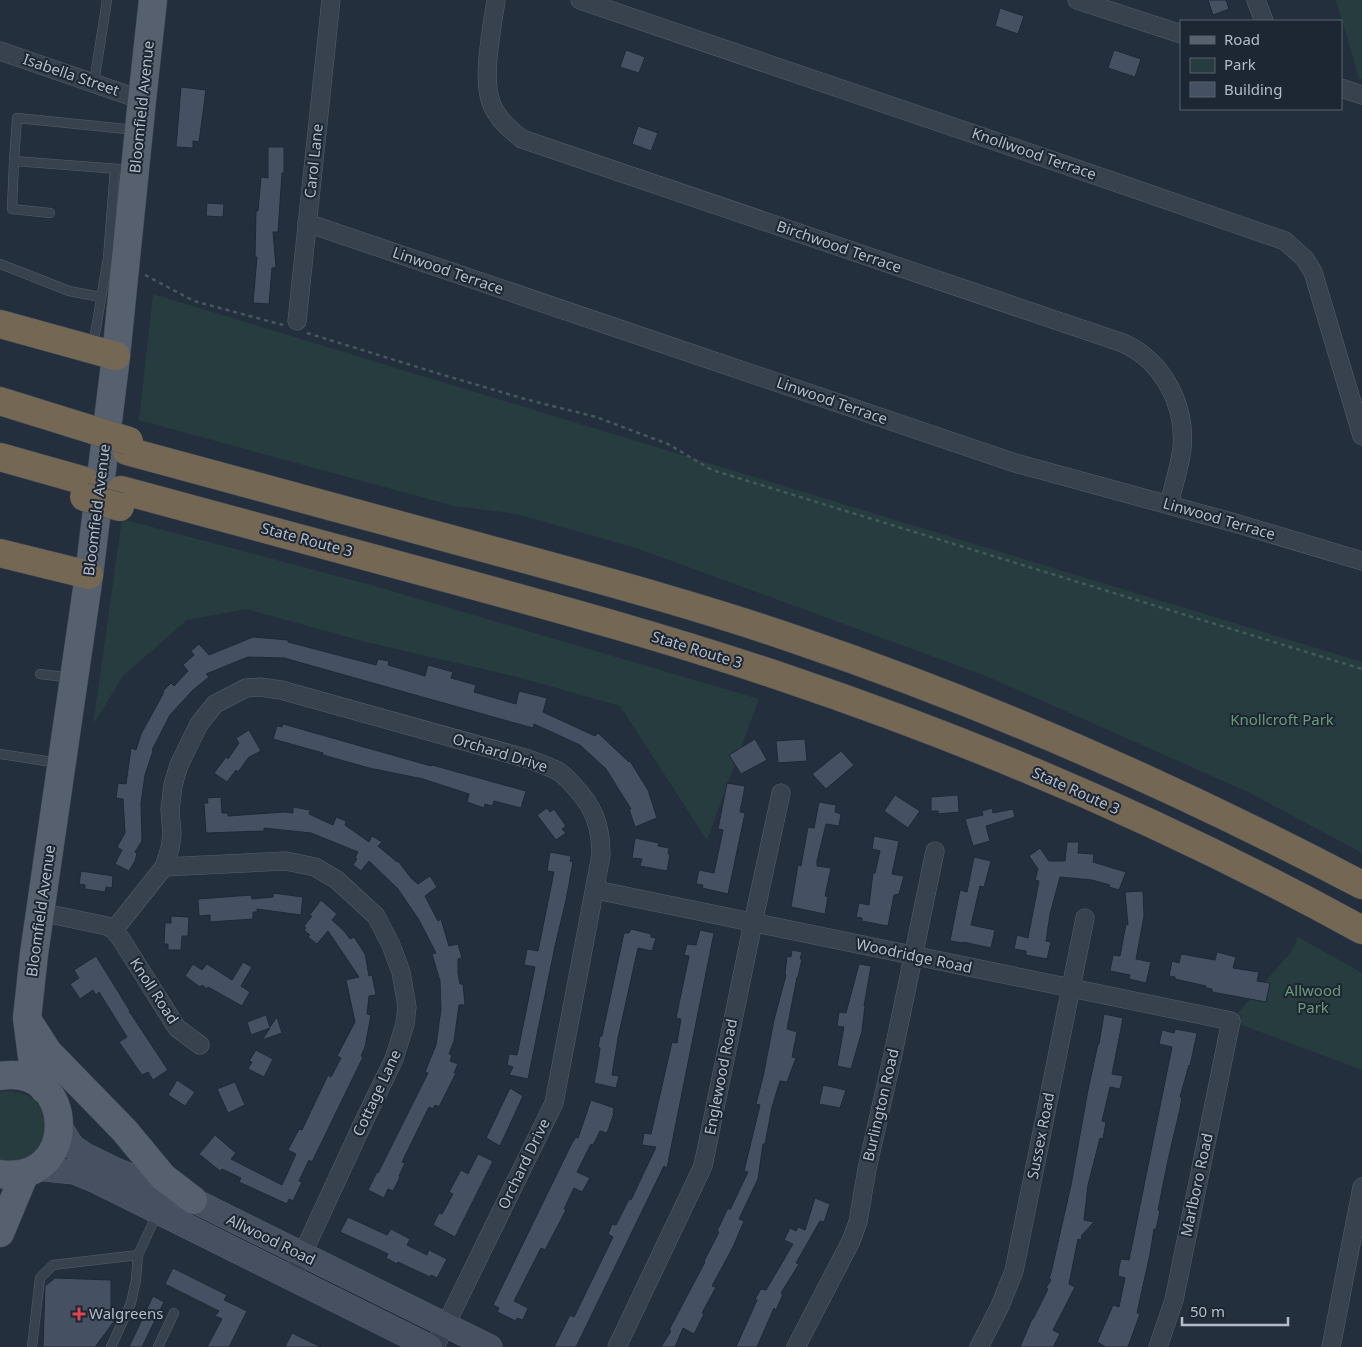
<svg xmlns="http://www.w3.org/2000/svg" width="1362" height="1347" viewBox="0 0 1362 1347" font-family="'Noto Sans',sans-serif">
  <style>
    .green { fill: #263c3f }
    .building { fill: #455162; stroke: #1f2835 }
    .lines { fill: none; stroke-linecap: round; stroke-linejoin: round }
    .lane-casing { stroke: #565f6c; stroke-width: 10 }
    .street-casing { stroke: #565f6c; stroke-width: 19 }
    .secondary-casing { stroke: #565f6c; stroke-width: 25 }
    .primary-casing { stroke: #414a57; stroke-width: 29 }
    .highway-casing { stroke: #434c59; stroke-width: 29 }
    .path { stroke: #44595c; stroke-width: 2.5; stroke-dasharray: 4 4; stroke-linecap: butt }
    .lane { stroke: #38414e; stroke-width: 9 }
    .street { stroke: #38414e; stroke-width: 18 }
    .secondary { stroke: #465061; stroke-width: 24 }
    .primary { stroke: #56606e; stroke-width: 28 }
    .highway { stroke: #746855; stroke-width: 28 }
    .highway-bridge-casing { stroke: #434c59; stroke-width: 29; stroke-linecap: butt }
    .highway-bridge { stroke: #746855; stroke-width: 28 }
    .health-dot { fill: #e0444e; stroke: #1d2633; stroke-width: 2 }
    .labels { text-anchor: middle; stroke-width: 4; stroke-linejoin: round; paint-order: stroke }
    .street-label { font-size: 15px; fill: #b4bcc9; stroke: #1d2633 }
    .park-label { font-size: 15px; fill: #6b9a76; stroke: #1d2633 }
    .poi-label { font-size: 15px; fill: #b4bcc9; stroke: #1d2633; text-anchor: start }
  </style>
  <rect width="100%" height="100%" fill="#242f3e"/>
  <g class="green">
    <path d="M 1336,0 L 1362,0 L 1362,79 L 1359,79 Z"/>
    <path d="M 153,294 L 1362,662 L 1362,853 L 1248,792 L 986,676 L 636,548 L 517,514 L 454,506 L 139,420 Z"/>
    <path d="M 122,519 L 371,585 L 759,699 L 707,840 L 620,706 L 518,677 L 366,642 L 246,609 L 187,620 L 123,676 L 93,725 Z"/>
    <path d="M 1298,937 L 1362,973 L 1362,1070 L 1231,1021 L 1291,952 Z"/>
    <path d="M 12,1091 C 39,1096 42,1107 48,1131 L 29,1161 L 0,1164 L 0,1092 Z"/>
  </g>
  <g class="building">
    <path d="M 1208,0 L 1226,0 L 1229,9 L 1213,15 Z"/>
    <path d="M 1000,8 L 1024,16 L 1018,34 L 995,26 Z"/>
    <path d="M 626,50 L 645,57 L 639,73 L 620,67 Z"/>
    <path d="M 1114,50 L 1141,59 L 1135,77 L 1108,68 Z"/>
    <path d="M 181,87 L 206,90 L 199,142 L 193,141 L 193,148 L 176,147 Z"/>
    <path d="M 638,126 L 658,133 L 651,151 L 632,144 Z"/>
    <path d="M 268,147 L 284,147 L 284,173 L 282,173 L 278,232 L 273,232 L 276,267 L 272,268 L 269,304 L 253,303 L 257,257 L 255,257 L 256,211 L 258,211 L 261,177 L 268,178 Z"/>
    <path d="M 207,203 L 224,204 L 223,217 L 206,216 Z"/>
    <path d="M 253,637 L 288,640 L 288,642 L 376,665 L 378,659 L 389,661 L 388,665 L 425,676 L 428,665 L 453,672 L 451,678 L 476,685 L 474,692 L 516,704 L 519,691 L 547,698 L 543,712 L 595,736 L 598,733 L 629,762 L 630,761 L 648,790 L 657,818 L 635,827 L 629,809 L 631,809 L 606,769 L 580,745 L 534,724 L 533,728 L 511,722 L 284,658 L 248,657 L 206,674 L 209,677 L 193,690 L 170,715 L 152,750 L 153,751 L 145,775 L 141,803 L 142,841 L 135,852 L 137,854 L 135,861 L 129,871 L 115,864 L 122,850 L 117,847 L 125,833 L 123,799 L 116,798 L 118,783 L 126,784 L 131,748 L 136,750 L 141,734 L 164,692 L 163,691 L 171,683 L 174,686 L 188,671 L 183,665 L 194,655 L 191,651 L 199,644 L 209,655 Z"/>
    <path d="M 283,724 L 431,766 L 432,765 L 526,791 L 521,808 L 494,801 L 492,806 L 485,804 L 484,808 L 467,802 L 469,794 L 423,779 L 369,768 L 323,755 L 323,753 L 273,739 L 277,726 L 282,727 Z"/>
    <path d="M 249,730 L 261,751 L 249,757 L 238,772 L 236,770 L 227,782 L 214,773 L 226,757 L 228,759 L 239,743 L 236,738 Z"/>
    <path d="M 755,739 L 767,760 L 741,774 L 729,755 Z"/>
    <path d="M 805,739 L 807,761 L 778,763 L 776,741 Z"/>
    <path d="M 841,751 L 854,765 L 826,789 L 812,774 Z"/>
    <path d="M 727,783 L 745,786 L 740,812 L 745,813 L 728,894 L 702,888 L 703,885 L 696,884 L 699,870 L 714,873 L 723,830 L 718,829 Z"/>
    <path d="M 895,795 L 920,811 L 908,828 L 884,811 Z"/>
    <path d="M 958,795 L 959,812 L 938,814 L 938,811 L 931,811 L 931,797 Z"/>
    <path d="M 221,797 L 222,813 L 228,813 L 228,816 L 284,812 L 293,813 L 293,807 L 310,810 L 309,814 L 333,825 L 336,817 L 346,821 L 345,825 L 369,842 L 372,836 L 382,842 L 378,846 L 397,862 L 398,861 L 411,878 L 418,884 L 430,876 L 437,887 L 425,896 L 438,921 L 441,919 L 449,946 L 458,944 L 462,958 L 458,959 L 458,973 L 460,984 L 463,984 L 465,1005 L 459,1005 L 454,1041 L 449,1054 L 452,1055 L 450,1061 L 458,1064 L 454,1073 L 456,1073 L 439,1107 L 435,1105 L 433,1109 L 429,1107 L 402,1162 L 405,1163 L 399,1176 L 400,1177 L 393,1191 L 388,1189 L 384,1198 L 368,1190 L 377,1172 L 378,1173 L 428,1073 L 425,1072 L 436,1045 L 441,1009 L 440,981 L 432,954 L 436,953 L 419,920 L 398,889 L 369,861 L 361,871 L 353,865 L 357,859 L 355,858 L 358,852 L 311,833 L 264,828 L 264,831 L 206,833 L 204,803 L 208,803 L 207,798 Z"/>
    <path d="M 819,802 L 836,805 L 835,812 L 841,814 L 839,826 L 826,824 L 817,861 L 817,866 L 831,868 L 825,896 L 828,897 L 825,914 L 791,907 L 798,865 L 801,866 L 808,827 L 814,828 Z"/>
    <path d="M 547,808 L 550,812 L 554,809 L 566,826 L 562,829 L 566,833 L 556,840 L 537,815 Z"/>
    <path d="M 992,808 L 993,813 L 1013,809 L 1015,817 L 986,826 L 990,841 L 973,846 L 965,819 L 983,815 L 982,811 Z"/>
    <path d="M 874,836 L 899,841 L 892,874 L 904,876 L 899,894 L 894,895 L 888,926 L 862,921 L 862,918 L 856,917 L 859,903 L 869,905 L 873,873 L 875,873 L 880,851 L 872,849 Z"/>
    <path d="M 635,838 L 659,843 L 658,846 L 669,848 L 668,854 L 670,854 L 667,871 L 640,866 L 642,859 L 632,858 Z"/>
    <path d="M 1067,842 L 1079,842 L 1078,853 L 1094,854 L 1093,862 L 1126,872 L 1119,890 L 1109,887 L 1110,885 L 1092,880 L 1060,877 L 1050,914 L 1046,941 L 1051,942 L 1047,959 L 1026,955 L 1026,951 L 1014,949 L 1017,935 L 1028,938 L 1039,881 L 1035,880 L 1038,869 L 1029,856 L 1040,848 L 1049,861 L 1065,861 Z"/>
    <path d="M 550,852 L 571,856 L 570,861 L 573,862 L 566,900 L 555,946 L 528,1079 L 509,1075 L 513,1067 L 507,1065 L 509,1054 L 517,1055 L 523,1026 L 535,967 L 524,965 L 527,949 L 538,951 L 554,872 L 547,871 Z"/>
    <path d="M 974,857 L 991,861 L 984,887 L 980,886 L 971,925 L 995,930 L 991,948 L 963,942 L 963,943 L 950,941 L 960,890 L 967,892 Z"/>
    <path d="M 81,871 L 113,876 L 112,888 L 106,887 L 105,892 L 85,889 L 85,885 L 79,884 Z"/>
    <path d="M 1143,891 L 1144,916 L 1136,959 L 1151,962 L 1146,983 L 1129,979 L 1130,975 L 1110,971 L 1113,955 L 1120,956 L 1126,924 L 1128,925 L 1125,892 Z"/>
    <path d="M 273,893 L 303,897 L 301,915 L 257,909 L 257,912 L 253,912 L 253,919 L 210,922 L 210,915 L 199,916 L 198,899 L 251,895 L 252,899 L 273,897 Z"/>
    <path d="M 321,900 L 337,914 L 332,920 L 344,931 L 350,939 L 354,937 L 365,954 L 369,976 L 372,975 L 376,995 L 369,996 L 367,1014 L 371,1015 L 365,1047 L 361,1056 L 363,1057 L 312,1162 L 309,1160 L 299,1181 L 302,1182 L 293,1201 L 289,1199 L 287,1204 L 239,1182 L 241,1178 L 222,1169 L 220,1171 L 199,1154 L 215,1135 L 236,1153 L 231,1159 L 282,1185 L 296,1154 L 288,1150 L 299,1129 L 302,1130 L 328,1075 L 331,1077 L 341,1058 L 337,1056 L 355,1022 L 346,980 L 359,977 L 328,931 L 317,944 L 308,937 L 310,935 L 304,930 L 306,928 L 304,926 L 312,916 L 309,916 Z"/>
    <path d="M 171,916 L 189,917 L 188,936 L 182,936 L 181,950 L 168,950 L 168,944 L 164,944 L 165,923 L 171,923 Z"/>
    <path d="M 631,929 L 651,934 L 651,937 L 656,938 L 652,951 L 638,948 L 618,1038 L 612,1075 L 619,1076 L 616,1088 L 594,1083 L 599,1056 L 600,1048 L 598,1047 L 600,1036 L 602,1036 L 603,1031 L 624,933 L 629,933 Z"/>
    <path d="M 700,930 L 714,933 L 667,1168 L 664,1166 L 576,1347 L 554,1347 L 570,1315 L 574,1317 L 613,1237 L 608,1234 L 612,1224 L 616,1225 L 629,1199 L 631,1200 L 656,1147 L 642,1145 L 644,1133 L 651,1134 L 672,1042 L 677,1043 L 681,1019 L 676,1018 L 689,956 L 684,955 L 687,944 L 696,945 Z"/>
    <path d="M 792,950 L 802,952 L 800,959 L 802,959 L 798,977 L 797,977 L 787,1029 L 797,1032 L 792,1057 L 796,1058 L 787,1082 L 780,1081 L 772,1107 L 765,1144 L 763,1144 L 758,1179 L 739,1219 L 744,1221 L 733,1247 L 712,1286 L 716,1287 L 702,1313 L 704,1314 L 694,1334 L 683,1328 L 675,1347 L 661,1347 L 671,1331 L 669,1330 L 705,1262 L 704,1261 L 719,1232 L 717,1231 L 728,1208 L 730,1210 L 748,1172 L 744,1171 L 760,1105 L 756,1104 L 763,1077 L 774,1020 L 786,975 L 785,974 L 787,956 L 791,957 Z"/>
    <path d="M 1217,952 L 1236,957 L 1233,968 L 1259,972 L 1257,981 L 1270,983 L 1266,1002 L 1212,992 L 1212,989 L 1206,988 L 1206,986 L 1175,979 L 1175,977 L 1169,976 L 1172,961 L 1179,963 L 1181,954 L 1215,960 Z"/>
    <path d="M 96,956 L 130,1011 L 129,1011 L 168,1070 L 153,1080 L 148,1072 L 142,1075 L 119,1042 L 127,1037 L 99,992 L 96,995 L 93,990 L 80,999 L 70,984 L 79,978 L 74,970 Z"/>
    <path d="M 243,962 L 252,967 L 241,986 L 250,992 L 242,1006 L 208,987 L 207,989 L 202,985 L 200,987 L 185,976 L 193,964 L 202,970 L 207,964 L 232,980 Z"/>
    <path d="M 859,964 L 871,966 L 864,1006 L 865,1006 L 862,1031 L 851,1069 L 837,1066 L 844,1027 L 837,1026 L 839,1012 L 846,1013 Z"/>
    <path d="M 1104,1014 L 1123,1018 L 1112,1074 L 1123,1076 L 1120,1089 L 1110,1087 L 1102,1121 L 1106,1122 L 1103,1139 L 1100,1138 L 1088,1185 L 1084,1220 L 1094,1222 L 1082,1235 L 1081,1240 L 1078,1239 L 1069,1284 L 1075,1287 L 1053,1330 L 1060,1334 L 1053,1347 L 1020,1347 L 1032,1319 L 1033,1319 L 1048,1289 L 1046,1288 L 1051,1280 L 1049,1278 L 1051,1273 L 1071,1185 L 1088,1090 L 1098,1044 L 1099,1044 Z"/>
    <path d="M 266,1015 L 270,1027 L 277,1017 L 282,1033 L 262,1040 L 270,1028 L 251,1035 L 247,1022 Z"/>
    <path d="M 1175,1029 L 1197,1033 L 1190,1066 L 1189,1065 L 1180,1097 L 1182,1097 L 1180,1109 L 1168,1160 L 1158,1210 L 1160,1211 L 1156,1229 L 1154,1229 L 1150,1254 L 1137,1313 L 1140,1314 L 1128,1347 L 1106,1347 L 1097,1342 L 1113,1305 L 1119,1307 L 1125,1278 L 1118,1276 L 1119,1267 L 1121,1259 L 1129,1260 L 1172,1047 L 1159,1044 L 1162,1030 L 1174,1033 Z"/>
    <path d="M 256,1050 L 273,1059 L 264,1077 L 248,1069 L 252,1062 L 249,1061 Z"/>
    <path d="M 177,1080 L 195,1092 L 185,1106 L 168,1095 Z"/>
    <path d="M 235,1082 L 245,1105 L 228,1113 L 217,1089 Z"/>
    <path d="M 823,1085 L 846,1090 L 840,1108 L 819,1104 Z"/>
    <path d="M 510,1088 L 523,1096 L 500,1146 L 486,1138 Z"/>
    <path d="M 591,1100 L 614,1108 L 613,1113 L 614,1113 L 607,1133 L 600,1131 L 593,1145 L 591,1144 L 577,1172 L 590,1178 L 582,1192 L 574,1188 L 564,1209 L 566,1210 L 545,1250 L 541,1248 L 514,1301 L 528,1308 L 523,1320 L 517,1318 L 516,1321 L 497,1312 L 499,1308 L 493,1305 L 572,1143 L 576,1137 L 578,1138 Z"/>
    <path d="M 478,1154 L 493,1161 L 455,1237 L 433,1225 L 439,1213 L 442,1214 L 453,1194 L 449,1192 L 461,1170 L 468,1174 Z"/>
    <path d="M 815,1198 L 830,1204 L 824,1222 L 820,1221 L 796,1263 L 799,1264 L 781,1293 L 783,1294 L 776,1310 L 774,1308 L 757,1347 L 736,1347 L 757,1300 L 755,1299 L 761,1289 L 766,1290 L 793,1244 L 784,1240 L 790,1228 L 796,1231 L 798,1227 L 805,1230 Z"/>
    <path d="M 348,1217 L 387,1235 L 391,1229 L 410,1239 L 407,1245 L 427,1255 L 429,1250 L 447,1259 L 437,1278 L 431,1275 L 430,1277 L 398,1262 L 397,1264 L 386,1258 L 388,1254 L 380,1250 L 340,1232 Z"/>
    <path d="M 173,1268 L 227,1295 L 224,1300 L 247,1311 L 229,1347 L 207,1347 L 222,1319 L 215,1316 L 219,1311 L 165,1284 Z"/>
    <path d="M 55,1278 L 111,1280 L 111,1311 L 118,1316 L 95,1347 L 43,1347 L 45,1286 Z"/>
    <path d="M 153,1296 L 164,1302 L 142,1347 L 129,1347 Z"/>
    <path d="M 292,1333 L 321,1347 L 285,1347 Z"/>
  </g>
  <g class="lines">
    <g class="lane-casing">
      <g id="lane">
        <path d="M 94,83 L 107,0"/>
        <path d="M 14,161 L 12,209 L 50,213"/>
        <path d="M 115,169 L 108,258 L 123,260"/>
        <path d="M 132,170 L 14,161 L 17,118 L 136,130"/>
        <path d="M 0,264 L 69,291 L 100,297"/>
        <path d="M 93,346 L 108,258"/>
        <path d="M 40,674 L 72,678"/>
        <path d="M 0,754 L 59,763"/>
        <path d="M 32,1347 L 40,1278 L 53,1265 L 138,1255"/>
        <path d="M 111,1347 L 131,1303 L 136,1280 L 138,1255 L 158,1212"/>
        <path d="M 158,1347 L 174,1313"/>
      </g>
    </g>
    <g class="street-casing">
      <g id="street">
        <path d="M 496,0 C 492,30 479,86 495,111 C 502,123 512,131 522,139 L 1123,343 C 1163,361 1186,405 1182,448 C 1180,467 1173,486 1169,505"/>
        <path d="M 580,0 L 1112,181 L 1285,241 L 1305,259 L 1313,272 L 1362,436"/>
        <path d="M 1077,0 L 1181,34"/>
        <path d="M 1256,0 L 1264,21"/>
        <path d="M 0,51 L 142,100"/>
        <path d="M 1341,88 L 1362,95"/>
        <path d="M 307,223 L 1015,463 L 1235,523 L 1362,561"/>
        <path d="M 297,321 L 331,0"/>
        <path d="M 164,867 L 286,861 L 315,867 L 337,880 L 376,916 L 391,945 L 401,972 L 407,1007 L 405,1024 L 394,1059 L 364,1121 L 291,1279"/>
        <path d="M 596,890 L 1231,1021 L 1174,1300 L 1158,1347"/>
        <path d="M 40,912 L 107,926 L 114,930 L 121,939 L 177,1028 L 200,1045"/>
        <path d="M 114,930 L 164,867 L 170,848 L 172,834 L 170,810 L 173,785 L 179,765 L 199,724 L 215,704 L 246,688 L 260,687 L 281,690 L 528,759 C 537,762 547,766 556,770 C 563,774 569,780 574,786 C 594,807 601,826 601,855 L 554,1103 L 435,1347"/>
        <path d="M 617,1347 L 703,1166 L 753,923 L 781,793"/>
        <path d="M 796,1347 L 851,1241 L 858,1222 L 867,1169 L 893,1054 L 935,851"/>
        <path d="M 979,1347 L 1000,1306 L 1014,1271 L 1085,918"/>
        <path d="M 1331,1347 L 1362,1187"/>
      </g>
    </g>
    <g class="secondary-casing">
      <g id="secondary">
        <path d="M 60,1127 L 72,1146 L 85,1155 L 118,1171 L 193,1200 L 490,1347"/>
        <path d="M 35,1168 L 74,1172 L 96,1181 L 430,1347"/>
      </g>
    </g>
    <g class="primary-casing">
      <g id="primary">
        <path d="M 30,1024 L 48,1052 L 124,1130 L 163,1177 L 193,1200"/>
        <path d="M 0,1076 C 77,1063 80,1186 0,1174"/>
        <path d="M 44,1089 L 38,1077 L 33,1064 L 27,1018 L 34,954 L 89,575 L 116,356 L 142,100 L 153,0"/>
        <path d="M 0,1233 L 25,1173"/>
      </g>
    </g>
    <g class="highway-casing">
      <g id="highway">
        <path d="M 0,324 L 116,356"/>
        <path d="M 0,401 L 93,430"/>
        <path d="M 127,451 C 246,483 365,515 484,548 C 590,577 696,605 800,641 C 994,707 1181,790 1362,885"/>
        <path d="M 0,457 L 85,481"/>
        <path d="M 121,490 C 226,519 331,547 435,575 C 553,607 670,639 785,678 C 984,745 1178,829 1362,930"/>
        <path d="M 0,553 L 89,575"/>
      </g>
    </g>
    <g class="path">
      <path d="M 145,275 L 194,301 L 283,325"/>
      <path d="M 307,333 L 440,374 L 525,399 L 596,417 L 668,444 L 712,470 L 1362,669"/>
    </g>
    <use href="#lane" class="lane"/>
    <use href="#street" class="street"/>
    <use href="#secondary" class="secondary"/>
    <use href="#primary" class="primary"/>
    <use href="#highway" class="highway"/>
    <g class="highway-bridge-casing">
      <g id="highway-bridge">
        <path d="M 93,430 L 129,441"/>
        <path d="M 84,497 L 120,507"/>
      </g>
    </g>
    <use href="#highway-bridge" class="highway-bridge"/>
  </g>
  <path class="health-dot" d="M76.5 1306.5h5v5h5v5h-5v5h-5v-5h-5v-5h5z"/>
  <g class="labels">
    <g class="street-label">
      <text transform="translate(71 75) rotate(19)" y="5">Isabella Street</text>
      <text transform="translate(142 107) rotate(-84)" y="5">Bloomfield Avenue</text>
      <text transform="translate(1034 154) rotate(19)" y="5">Knollwood Terrace</text>
      <text transform="translate(314 161) rotate(-84)" y="5">Carol Lane</text>
      <text transform="translate(839 247) rotate(19)" y="5">Birchwood Terrace</text>
      <text transform="translate(448 271) rotate(19)" y="5">Linwood Terrace</text>
      <text transform="translate(832 401) rotate(19)" y="5">Linwood Terrace</text>
      <text transform="translate(97 510) rotate(-83)" y="5">Bloomfield Avenue</text>
      <text transform="translate(1219 519) rotate(16)" y="5">Linwood Terrace</text>
      <text transform="translate(307 540) rotate(15)" y="5">State Route 3</text>
      <text transform="translate(697 650) rotate(17)" y="5">State Route 3</text>
      <text transform="translate(500 753) rotate(17)" y="5">Orchard Drive</text>
      <text transform="translate(1076 791) rotate(24)" y="5">State Route 3</text>
      <text transform="translate(41 911) rotate(-82)" y="5">Bloomfield Avenue</text>
      <text transform="translate(914 956) rotate(12)" y="5">Woodridge Road</text>
      <text transform="translate(154 991) rotate(57)" y="5">Knoll Road</text>
      <text transform="translate(721 1077) rotate(-79)" y="5">Englewood Road</text>
      <text transform="translate(377 1093) rotate(-65)" y="5">Cottage Lane</text>
      <text transform="translate(881 1105) rotate(-77)" y="5">Burlington Road</text>
      <text transform="translate(1041 1136) rotate(-79)" y="5">Sussex Road</text>
      <text transform="translate(524 1164) rotate(-64)" y="5">Orchard Drive</text>
      <text transform="translate(1197 1185) rotate(-78)" y="5">Marlboro Road</text>
      <text transform="translate(271 1240) rotate(26)" y="5">Allwood Road</text>
    </g>
    <g class="park-label">
      <text x="1282" y="725">Knollcroft Park</text>
      <text x="1313" y="996">Allwood<tspan x="1313" dy="17">Park</tspan></text>
    </g>
    <g class="poi-label">
      <text x="89" y="1319">Walgreens</text>
    </g>
  </g>
  <rect x="1180" y="20" width="162" height="90" fill="#1d2633" stroke="#59626f"/>
  <rect x="1190" y="36" width="25" height="8" fill="#56606e" stroke="#59626f"/>
  <text x="1224" y="45" font-size="15" fill="#b4bcc9">Road</text>
  <rect x="1190" y="58" width="25" height="15" fill="#263c3f" stroke="#59626f"/>
  <text x="1224" y="70" font-size="15" fill="#b4bcc9">Park</text>
  <rect x="1190" y="82" width="25" height="15" fill="#455162" stroke="#59626f"/>
  <text x="1224" y="95" font-size="15" fill="#b4bcc9">Building</text>
  <path d="M1182 1317v8h106v-8" fill="none" stroke="#b4bcc9" stroke-width="2.5"/>
  <text x="1190" y="1317" font-size="15" fill="#b4bcc9" stroke="#1d2633" stroke-width="4" paint-order="stroke">50 m</text>
</svg>
